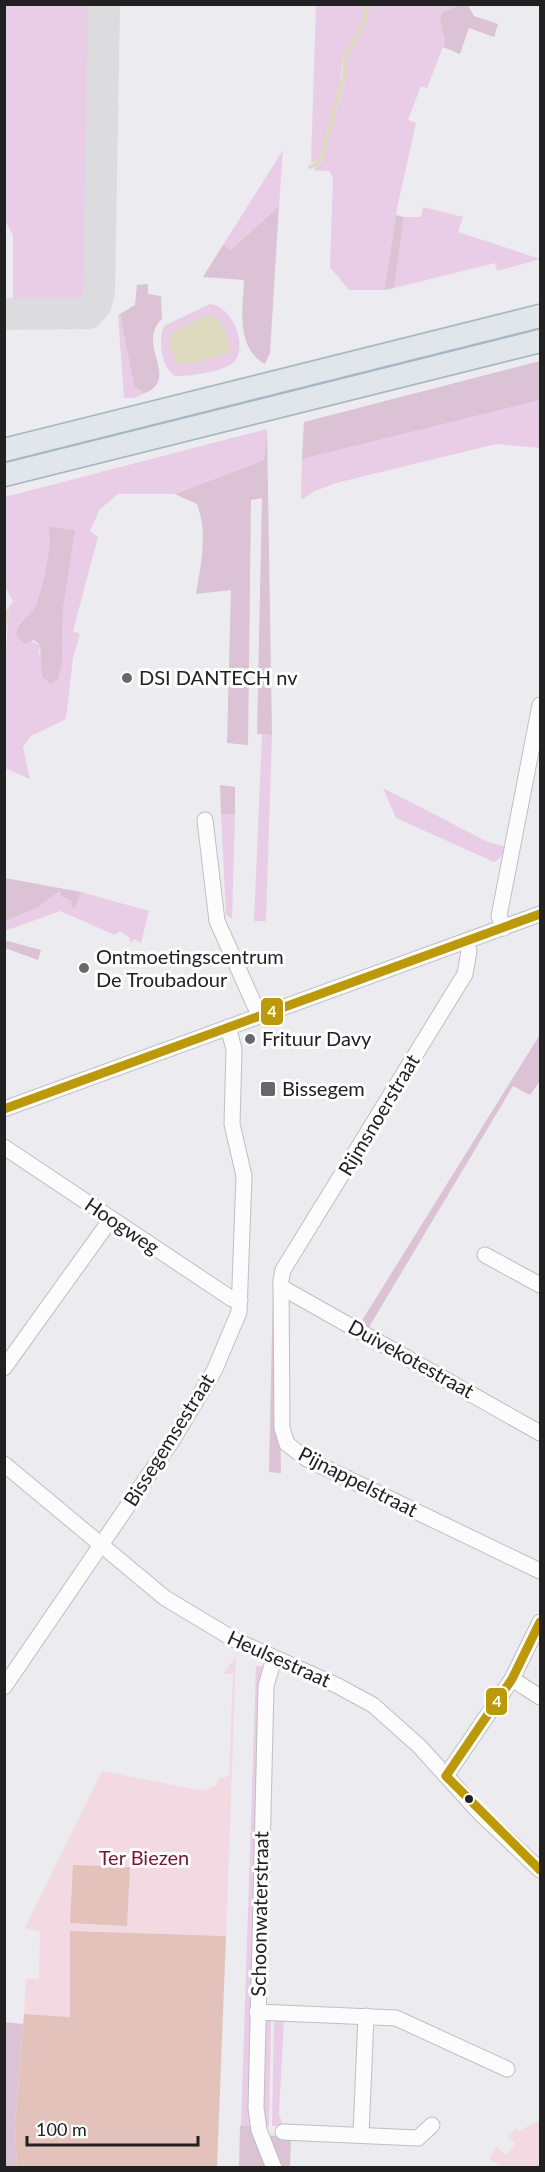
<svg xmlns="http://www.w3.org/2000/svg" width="545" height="2172" viewBox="0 0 545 2172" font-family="Lato,sans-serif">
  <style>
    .grass { fill: #e9cde6; fill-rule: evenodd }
    .forest { fill: #dbc2d4 }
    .park { fill: #f2d9e2 }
    .pitch { fill: #e2c2ba }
    .water { fill: #dfdbc1 }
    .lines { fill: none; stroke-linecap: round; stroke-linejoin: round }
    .stream { stroke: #dfdbc1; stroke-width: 4 }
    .taxiway { stroke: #dcdbdd; stroke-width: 32 }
    .minor-casing { stroke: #bfbfc1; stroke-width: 17 }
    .highway-casing { stroke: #a3b8c2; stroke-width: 25 }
    .minor { stroke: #fcfcfd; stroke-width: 15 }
    .highway { stroke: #e1e6eb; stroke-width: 22 }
    .bus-1-casing { stroke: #fff; stroke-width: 14 }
    .bus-1 { stroke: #bc990a; stroke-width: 9 }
    .poi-dot { fill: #686869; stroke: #fff; stroke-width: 2 }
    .bus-dot { fill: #212121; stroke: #fff; stroke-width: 2 }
    .labels { text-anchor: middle; stroke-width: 6; stroke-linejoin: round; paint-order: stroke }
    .poi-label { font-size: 20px; fill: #212121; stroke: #fff; text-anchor: start }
    .street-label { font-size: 20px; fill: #212121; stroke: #fff }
    .park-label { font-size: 20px; fill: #791531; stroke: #fff }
    .line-badge { stroke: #fff; stroke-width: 2 }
    .badge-label { font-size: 16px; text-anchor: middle; font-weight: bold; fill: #fff }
  </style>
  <rect width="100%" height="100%" fill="#ecebef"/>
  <g class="grass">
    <path d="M 4,5 L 94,5 L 89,286 L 83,300 L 75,303 L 13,301 L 13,235 L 4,219 Z"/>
    <path d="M 316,5 L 365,5 L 363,22 L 343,57 L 340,85 L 319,159 L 315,163 L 311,162 Z"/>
    <path d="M 368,5 L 461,5 L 440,18 L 445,42 L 427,88 L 421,86 L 408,120 L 416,123 L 397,208 L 384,290 L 349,290 L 330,267 L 333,178 L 329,171 L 313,170 L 322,161 L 345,81 L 347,55 L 365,23 Z"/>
    <path d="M 283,150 L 279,206 L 231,250 L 223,245 Z"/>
    <path d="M 423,207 L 463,217 L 458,232 L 540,259 L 497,271 L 495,263 L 394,288 L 404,217 L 421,217 Z"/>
    <path d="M 210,304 C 231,305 249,345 234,362 C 226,371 187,377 175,376 C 161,367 158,340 164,326 Z"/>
    <path d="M 120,314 L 134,385 L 145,393 L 135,398 L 124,398 L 118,315 Z"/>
    <path d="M 540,400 L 540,448 L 496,444 L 336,483 L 315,491 L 301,500 L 302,459 Z"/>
    <path d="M 267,429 L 264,460 L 175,494 L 118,494 L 100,509 L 90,531 L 98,537 L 73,631 L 80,634 L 73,658 L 66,719 L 31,736 L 23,747 L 30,779 L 5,768 L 5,666 L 9,606 L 13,602 L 5,586 L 5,497 ZM 74,530 L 63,609 L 62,664 L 39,654 L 40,645 L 16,635 C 18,620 30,618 36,605 C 46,585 49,555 50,532 Z"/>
    <path d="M 262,735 L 272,735 L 266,921 L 254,921 Z"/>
    <path d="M 383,788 L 488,842 L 506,847 L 500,858 L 494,862 L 396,818 Z"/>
    <path d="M 221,814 L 235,814 L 232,919 L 226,914 Z"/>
    <path d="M 60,891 L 65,899 L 72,902 L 72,907 L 75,907 L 81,892 L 149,911 L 141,943 L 134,939 L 132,942 L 129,940 L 130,938 L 120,931 L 115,935 L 60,911 L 5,931 L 5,921 L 37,908 Z"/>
    <path d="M 256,1666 L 262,1666 L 250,2126 L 241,2126 Z"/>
    <path d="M 271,2017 L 269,2127 L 263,2127 L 264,2018 Z"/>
    <path d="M 274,2017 L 284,2018 L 279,2114 L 283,2126 L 272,2126 Z"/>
  </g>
  <g class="forest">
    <path d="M 461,5 L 468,5 L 474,16 L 498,24 L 494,37 L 469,28 L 460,54 L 443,47 L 445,42 L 440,18 L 443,12 Z"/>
    <path d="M 279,206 L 270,353 L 265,364 C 235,347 243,309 244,280 L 203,277 L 223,245 L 231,250 Z"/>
    <path d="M 396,215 L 404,217 L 394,288 L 384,290 Z"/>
    <path d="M 148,284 L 148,294 L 161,296 L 162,319 C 135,344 181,379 145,393 L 134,386 L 120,314 L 135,305 L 137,285 Z"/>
    <path d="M 540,361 L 540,400 L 302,459 L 304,422 Z"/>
    <path d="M 267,429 L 272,735 L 257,734 L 262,498 L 251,500 L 248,745 L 227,743 L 231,590 L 196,594 C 201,565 208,532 197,504 L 175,494 L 264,460 Z"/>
    <path d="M 48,527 L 75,530 L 63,609 L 62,664 L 58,679 L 51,684 L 42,677 L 40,645 L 34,640 L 25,644 L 16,635 C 18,620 30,618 36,605 C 42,592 54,540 48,527 Z"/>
    <path d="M 220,785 L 235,787 L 235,814 L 221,814 Z"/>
    <path d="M 5,878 L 81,892 L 75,908 L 72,907 L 72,902 L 61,896 L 60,891 L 37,908 L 5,921 Z"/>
    <path d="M 4,940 L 41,950 L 38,960 L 5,948 Z"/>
    <path d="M 539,1036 L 540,1081 L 530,1095 L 513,1086 L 366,1332 L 358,1327 Z"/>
    <path d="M 278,1286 L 281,1473 L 269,1472 L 273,1287 Z"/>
    <path d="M 4,2022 L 23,2024 L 15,2125 L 17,2167 L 5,2167 Z"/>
    <path d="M 240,2126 L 250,2126 L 267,2167 L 239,2168 Z"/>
    <path d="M 266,2135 L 291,2137 L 290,2167 L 280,2167 Z"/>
  </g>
  <g class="park">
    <path d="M 236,1656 L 226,1936 L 71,1931 L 70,2017 L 24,2014 L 26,1979 L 39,1979 L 40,1932 L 25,1928 L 102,1771 L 203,1791 L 217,1785 L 218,1779 L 229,1776 L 233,1674 L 223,1674 Z"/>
    <path d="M 540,2120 L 540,2167 L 499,2167 L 500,2164 L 489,2159 L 496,2147 L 506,2155 L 516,2144 L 507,2136 L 517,2128 L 519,2131 Z"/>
  </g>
  <g class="pitch">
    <path d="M 73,1865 L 130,1867 L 127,1926 L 70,1923 Z"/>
    <path d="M 70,1931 L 226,1936 L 217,2167 L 17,2167 L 15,2125 L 24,2014 L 70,2017 Z"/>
  </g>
  <path class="water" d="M 207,315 C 224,315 226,334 230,347 L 228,353 L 193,364 L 177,363 L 171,350 L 170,337 L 177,330 Z"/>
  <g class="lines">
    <g class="stream">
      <path d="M 310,167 L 317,164 L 322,156 L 344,76 L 345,58 L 365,20 L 367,4"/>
      <path d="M 4,633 L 7,611"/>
    </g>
    <path class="taxiway" d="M 4,314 L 88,313 L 96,304 L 99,291 L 104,4"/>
    <g class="minor-casing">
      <g id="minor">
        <path d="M 205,820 L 217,921 L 259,1015"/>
        <path d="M 504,928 L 499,916 L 540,705"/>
        <path d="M 465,942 L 469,951 L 465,974 L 283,1270 L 281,1280 L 282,1428 L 287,1444 L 307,1459 L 540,1571"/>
        <path d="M 4,1109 L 540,914"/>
        <path d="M 4,1147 L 232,1299 L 240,1300"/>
        <path d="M 485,1255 L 540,1285"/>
        <path d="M 281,1287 L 540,1433"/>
        <path d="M 4,1368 L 111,1219"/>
        <path d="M 4,1464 L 165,1598 L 235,1640 L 338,1686 L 373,1705 L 419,1746 L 479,1812 L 540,1870"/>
        <path d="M 274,1658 L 266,1686 L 256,2108 L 259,2130 L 274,2168"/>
        <path d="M 512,1679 L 540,1697"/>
        <path d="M 4,1687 L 172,1441 L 215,1369 L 239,1312 L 244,1176 L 232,1124 L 234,1049 L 228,1027"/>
        <path d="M 446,1776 L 512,1679 L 540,1622"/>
        <path d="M 257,2012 L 396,2018 L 507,2069"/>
        <path d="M 283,2132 L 418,2138 L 432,2125"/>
        <path d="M 361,2134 L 366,2016"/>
      </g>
    </g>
    <g class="highway-casing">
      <g id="highway">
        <path d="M 4,450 L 540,316"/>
        <path d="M 4,475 L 540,341"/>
      </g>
    </g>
    <use href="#minor" class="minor"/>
    <use href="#highway" class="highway"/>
    <g class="bus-1-casing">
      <g id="bus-1">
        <path d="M 4,1109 L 540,914"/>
        <path d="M 446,1776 L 512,1679 L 540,1622"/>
        <path d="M 446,1776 L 540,1870"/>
      </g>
    </g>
    <use href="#bus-1" class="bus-1"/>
  </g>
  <g class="poi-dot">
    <circle cx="127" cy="678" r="6"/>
    <circle cx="84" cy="968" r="6"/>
    <circle cx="250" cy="1039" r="6"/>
    <rect x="260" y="1081" width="16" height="16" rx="3"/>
  </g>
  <circle class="bus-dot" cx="469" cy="1799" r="5"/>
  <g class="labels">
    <g class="poi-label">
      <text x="139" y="685">DSI DANTECH nv</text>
      <text x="96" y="964">Ontmoetingscentrum<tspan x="96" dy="23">De Troubadour</tspan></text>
      <text x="262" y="1046">Frituur Davy</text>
      <text x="282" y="1096">Bissegem</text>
    </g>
    <g class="street-label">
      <text transform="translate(379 1115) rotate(-59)" y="7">Rijmsnoerstraat</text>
      <text transform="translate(122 1226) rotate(34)" y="7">Hoogweg</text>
      <text transform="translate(411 1359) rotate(29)" y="7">Duivekotestraat</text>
      <text transform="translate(169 1440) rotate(-58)" y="7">Bissegemsestraat</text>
      <text transform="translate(358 1482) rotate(27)" y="7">Pijnappelstraat</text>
      <text transform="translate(279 1659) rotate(24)" y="7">Heulsestraat</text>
      <text transform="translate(260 1914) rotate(-89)" y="7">Schoonwaterstraat</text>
    </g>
    <g class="park-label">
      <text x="144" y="1865">Ter Biezen</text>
    </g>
  </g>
  <g class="line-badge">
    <rect x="260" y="997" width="24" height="29" rx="6" fill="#bc990a"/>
    <rect x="485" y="1687" width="23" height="29" rx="6" fill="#bc990a"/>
  </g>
  <g class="badge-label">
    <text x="272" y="1017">4</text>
    <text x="497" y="1707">4</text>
  </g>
  <rect width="545" height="2172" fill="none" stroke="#212121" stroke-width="12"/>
  <path d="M27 2136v9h171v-9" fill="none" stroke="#212121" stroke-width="3"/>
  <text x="36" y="2136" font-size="18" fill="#212121" stroke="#ffffff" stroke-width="4.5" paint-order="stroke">100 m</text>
</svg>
